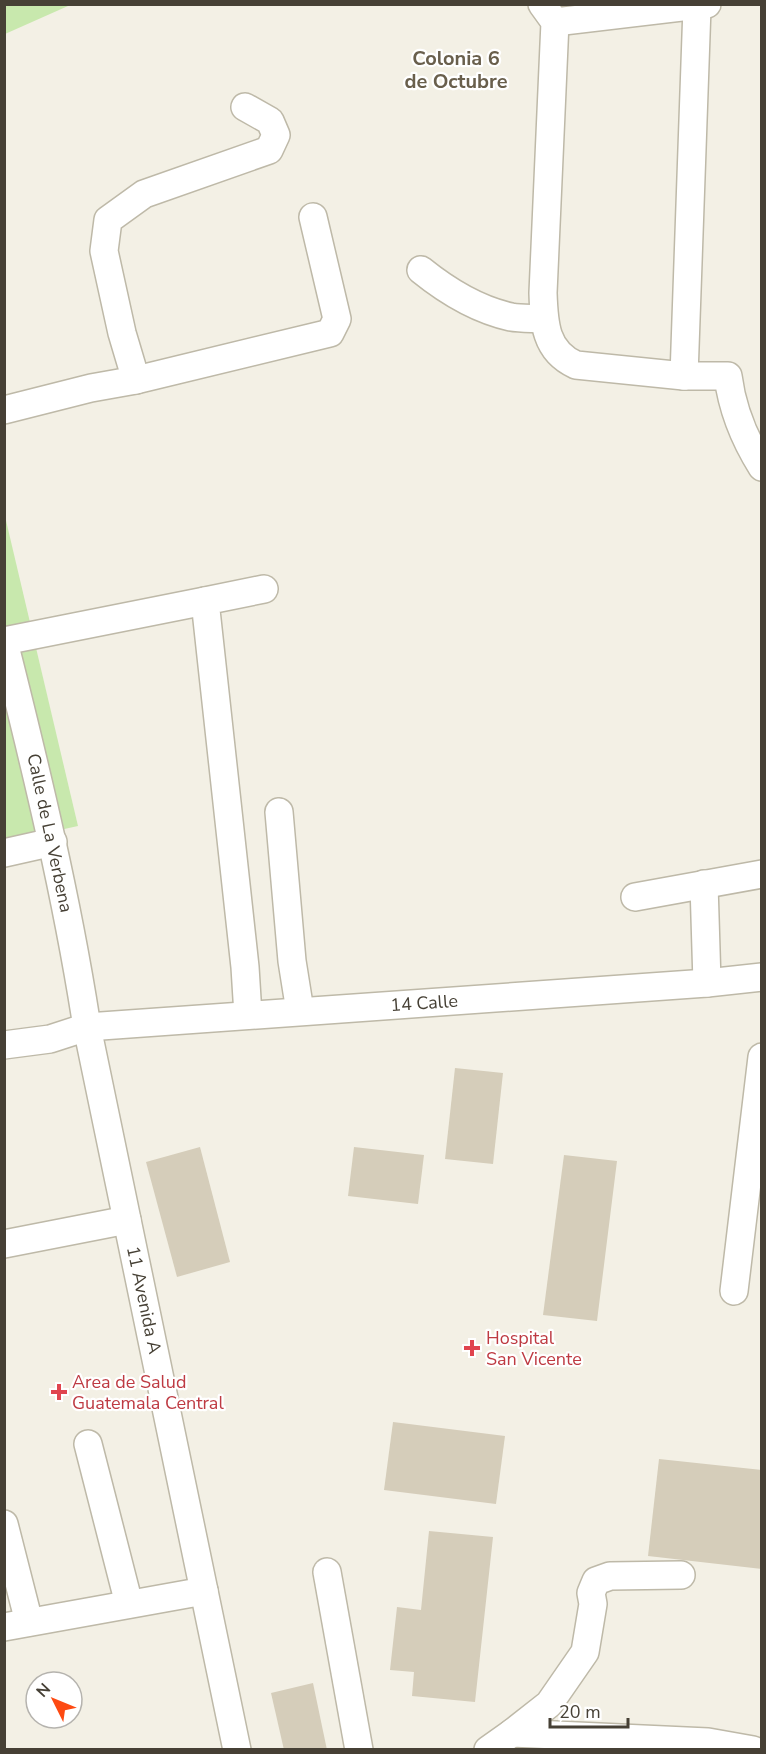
<svg xmlns="http://www.w3.org/2000/svg" width="766" height="1754" viewBox="0 0 766 1754" font-family="'Nunito Sans',sans-serif">
  <style>
    .green { fill: #c8e8ad }
    .building { fill: #d5cdba }
    .lines { fill: none; stroke-linecap: round; stroke-linejoin: round }
    .minor-casing { stroke: #beb9a8; stroke-width: 30 }
    .minor { stroke: #fff; stroke-width: 27 }
    .health-dot { fill: #e0444e; stroke: #fff; stroke-width: 2 }
    .labels { text-anchor: middle; stroke-width: 4.5; stroke-linejoin: round; paint-order: stroke }
    .street-label { font-size: 18px; fill: #464035; stroke: #fff }
    .health-label { font-size: 18px; fill: #be3a42; stroke: #fff; text-anchor: start }
    .neighbourhood-label { font-size: 20px; font-weight: bold; fill: #695f4c; stroke: #fff }
  </style>
  <rect width="100%" height="100%" fill="#f3f0e5"/>
  <g class="green">
    <path d="M 68,5 L 68,6 L 5,34 L 5,5 Z"/>
    <path d="M 4,512 L 78,826 L 5,842 L 4,842 Z"/>
  </g>
  <g class="building">
    <path d="M 455,1068 L 503,1073 L 493,1164 L 445,1159 Z"/>
    <path d="M 200,1147 L 230,1262 L 177,1277 L 146,1162 Z"/>
    <path d="M 354,1147 L 424,1155 L 418,1204 L 348,1196 Z"/>
    <path d="M 564,1155 L 617,1161 L 597,1321 L 543,1315 Z"/>
    <path d="M 393,1422 L 505,1436 L 496,1504 L 384,1490 Z"/>
    <path d="M 659,1459 L 762,1470 L 762,1569 L 648,1556 Z"/>
    <path d="M 429,1531 L 493,1537 L 475,1702 L 412,1696 L 414,1672 L 390,1670 L 397,1607 L 421,1610 Z"/>
    <path d="M 313,1683 L 327,1750 L 284,1750 L 271,1693 Z"/>
  </g>
  <g class="lines">
    <g class="minor-casing">
      <g id="minor">
        <path d="M 542,4 L 555,22 L 543,293 C 544,323 545,351 576,365 L 684,376 L 728,376 C 732,408 745,440 762,467"/>
        <path d="M 555,22 L 707,4"/>
        <path d="M 421,270 C 447,291 479,310 511,317 C 522,319 534,318 544,319"/>
        <path d="M 684,376 L 697,7"/>
        <path d="M 136,380 L 330,333 L 337,319 L 313,217"/>
        <path d="M 4,410 L 91,388 L 136,380 L 122,333 L 104,251 L 108,220 L 144,194 L 269,150 L 276,135 L 270,121 L 245,107"/>
        <path d="M 4,641 L 205,601"/>
        <path d="M 4,642 C 36,769 67,897 87,1027 L 237,1750"/>
        <path d="M 279,812 L 292,961 L 300,1011"/>
        <path d="M 4,853 L 53,842"/>
        <path d="M 704,884 L 707,983"/>
        <path d="M 635,897 L 762,874"/>
        <path d="M 248,1015 L 245,967 L 205,601 L 264,589"/>
        <path d="M 4,1045 L 50,1039 L 87,1027 L 707,983 L 762,977"/>
        <path d="M 4,1244 L 127,1220"/>
        <path d="M 734,1291 L 762,1057"/>
        <path d="M 88,1444 L 129,1604"/>
        <path d="M 4,1524 L 29,1622"/>
        <path d="M 327,1572 L 359,1750"/>
        <path d="M 4,1627 L 204,1591"/>
        <path d="M 512,1733 L 708,1742 L 753,1750"/>
        <path d="M 488,1750 L 512,1733 L 549,1704 L 585,1652 L 593,1604 L 591,1593 L 596,1581 L 610,1576 L 681,1575"/>
      </g>
    </g>
    <use href="#minor" class="minor"/>
  </g>
  <g class="health-dot">
    <path d="M469 1339h6v6h6v6h-6v6h-6v-6h-6v-6h6z"/>
    <path d="M56 1383h6v6h6v6h-6v6h-6v-6h-6v-6h6z"/>
  </g>
  <g class="labels">
    <g class="street-label">
      <text transform="translate(50 833) rotate(78)" y="6">Calle de La Verbena</text>
      <text transform="translate(424 1003) rotate(-4)" y="6">14 Calle</text>
      <text transform="translate(144 1300) rotate(78)" y="6">11 Avenida A</text>
    </g>
    <g class="health-label">
      <text x="486" y="1344">Hospital<tspan x="486" dy="21">San Vicente</tspan></text>
      <text x="72" y="1388">Area de Salud<tspan x="72" dy="21">Guatemala Central</tspan></text>
    </g>
    <g class="neighbourhood-label">
      <text x="456" y="65">Colonia 6<tspan x="456" dy="23">de Octubre</tspan></text>
    </g>
  </g>
  <rect width="766" height="1754" fill="none" stroke="#464035" stroke-width="12"/>
  <g transform="translate(54 1700) rotate(313)"><circle r="28" fill="#ffffff" stroke="#b5b3ae" stroke-width="1.5"/>
  <path d="M0-4.5L10 22L0 15L-10 22Z" fill="#fd4a12"/>
  <text y="-9" font-size="16" font-weight="bold" text-anchor="middle" fill="#464035">N</text>
  </g>
  <path d="M550 1718v9h78v-9" fill="none" stroke="#464035" stroke-width="3"/>
  <text x="559" y="1718" font-size="18" fill="#464035" stroke="#ffffff" stroke-width="4.5" paint-order="stroke">20 m</text>
</svg>
